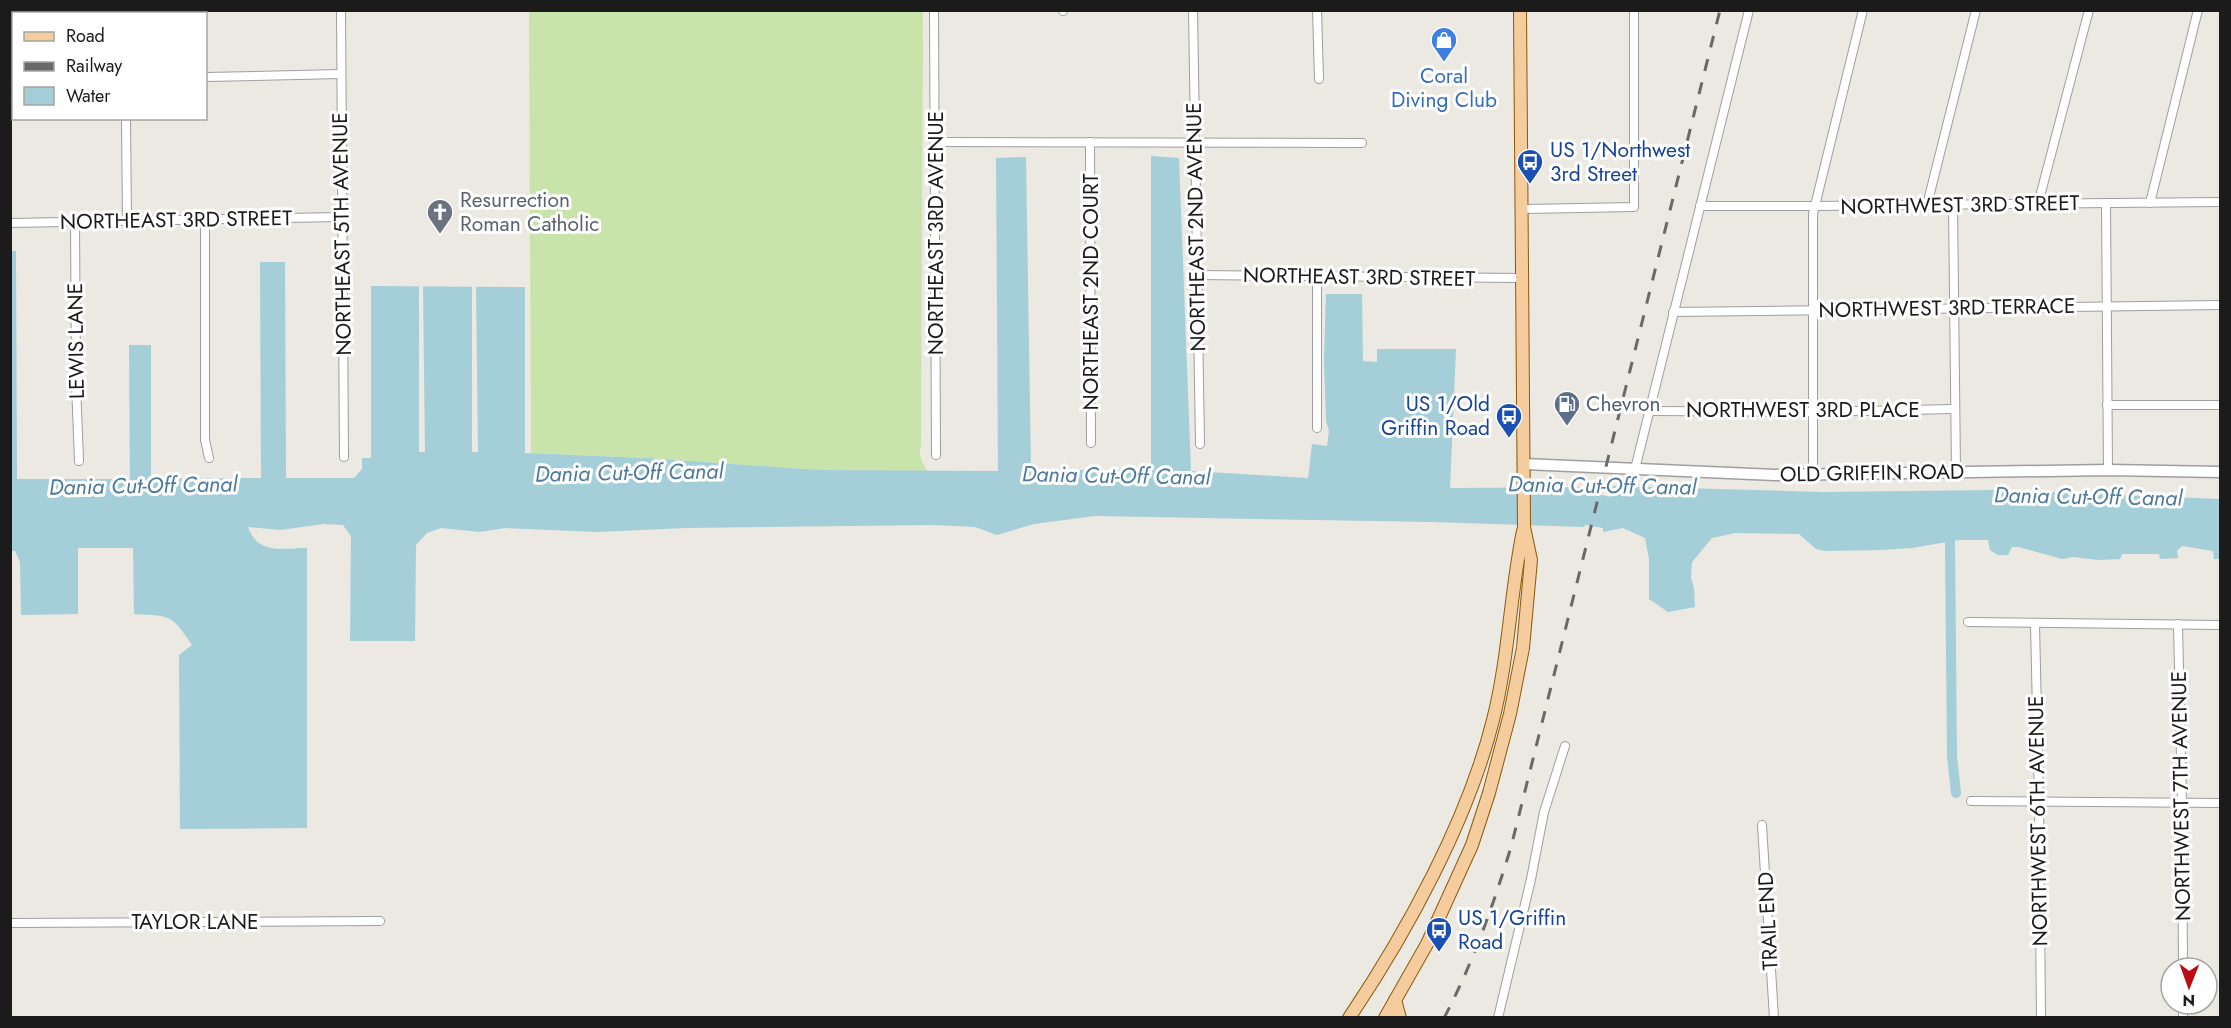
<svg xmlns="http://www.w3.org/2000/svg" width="2231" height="1028" viewBox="0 0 2231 1028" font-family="Jost,sans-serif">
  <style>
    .grass { fill: #c9e4aa }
    .water { fill: #a4ced8 }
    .pier { fill: #ece8e2 }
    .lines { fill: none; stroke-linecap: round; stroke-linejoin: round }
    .canal { stroke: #a4ced8; stroke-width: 10 }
    .minor-casing { stroke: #9f9f9f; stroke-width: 10 }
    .tertiary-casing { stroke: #9f9f9f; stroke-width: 13 }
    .primary-casing { stroke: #8a5a09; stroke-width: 14 }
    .minor { stroke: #fff; stroke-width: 8 }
    .tertiary { stroke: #fff; stroke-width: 10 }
    .primary { stroke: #f5cc9e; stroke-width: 12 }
    .rail { stroke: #696969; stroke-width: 3; stroke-dasharray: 12 12; stroke-linecap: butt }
    .labels { text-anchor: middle; stroke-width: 6; stroke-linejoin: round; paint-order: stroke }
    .shop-label { font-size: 21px; fill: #366cbe; stroke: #fff }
    .transit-label { font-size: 21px; fill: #164399; stroke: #fff; text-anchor: start }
    .worship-label { font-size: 21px; fill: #5b616d; stroke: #fff; text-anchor: start }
    .street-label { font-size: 21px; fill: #1b1b1b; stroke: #fff }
    .service-label { font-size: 21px; fill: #4e5e75; stroke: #fff; text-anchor: start }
    .water-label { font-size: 22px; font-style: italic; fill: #4c789d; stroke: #fff }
  </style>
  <rect width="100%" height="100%" fill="#ece8e2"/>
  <path class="grass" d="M 529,11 L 923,11 L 921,445 C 918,456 922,461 927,471 L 819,470 L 646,458 L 531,453 Z"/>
  <path class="water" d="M 1151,156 L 1179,158 L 1191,471 L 1308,478 L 1312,444 L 1327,446 L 1329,431 L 1326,421 L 1324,361 L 1326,294 L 1362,294 L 1363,361 L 1377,362 L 1377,349 L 1456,349 L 1450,488 L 1594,487 L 1594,493 L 1610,497 L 1613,486 L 1822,492 L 1994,490 L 2220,499 L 2220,559 L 2214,559 L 2213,551 L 2182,546 L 2177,551 L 2178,558 L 2160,559 L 2159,554 L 2122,554 L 2120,559 L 2098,560 L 2074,557 L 2062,559 L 2019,547 L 2012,547 L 2008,555 L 1998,555 L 1990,550 L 1988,540 L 1959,540 L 1912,548 L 1881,550 L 1825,551 L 1816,549 L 1799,534 L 1735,533 L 1712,538 L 1692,562 L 1691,578 L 1694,588 L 1695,607 L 1668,612 L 1649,599 L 1649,559 L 1645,538 L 1623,528 L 1603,532 L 1603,528 L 1585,525 L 1584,527 L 1430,522 L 1095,516 L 1034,524 L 997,535 L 975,527 L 934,525 L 686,528 L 598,532 L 505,528 L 480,532 L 441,528 L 427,533 L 416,545 L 415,641 L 350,641 L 351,536 L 343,525 L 324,524 L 280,530 L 248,527 C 258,555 281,548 307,548 L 307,828 L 180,829 L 179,655 L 192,645 C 171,614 171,616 134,614 L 133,548 L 78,548 L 78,614 L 21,615 L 20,562 L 15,551 L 11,551 L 11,251 L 16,251 L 17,479 L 130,479 L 129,345 L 151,345 L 151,479 L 261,478 L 260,262 L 285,262 L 286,478 L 354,478 L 362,469 L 362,458 L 371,458 L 371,286 L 525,287 L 526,453 L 646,458 L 820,470 L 998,471 L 996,158 L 1026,157 L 1031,470 L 1144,470 L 1151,463 Z"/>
  <g class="pier">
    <rect x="368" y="286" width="3" height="172"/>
    <path d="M 419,286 L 423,286 L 425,452 L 419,452 Z"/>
    <path d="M 472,286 L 476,286 L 478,452 L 472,452 Z"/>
    <rect x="525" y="287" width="3" height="166"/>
  </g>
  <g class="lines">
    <path class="canal" d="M 1950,542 L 1952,756 L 1956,793"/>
    <g class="minor-casing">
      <g id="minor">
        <path d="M 125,10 L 125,14"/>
        <path d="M 341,10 L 344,457"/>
        <path d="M 934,10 L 936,455"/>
        <path d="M 1063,10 L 1063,11"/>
        <path d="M 1193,10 L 1200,444"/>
        <path d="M 1317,10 L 1319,79"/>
        <path d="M 206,77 L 340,74"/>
        <path d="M 10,81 L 14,81"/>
        <path d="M 126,118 L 127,221"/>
        <path d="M 936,142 L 1362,143"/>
        <path d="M 1090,142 L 1091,443"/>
        <path d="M 2106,203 L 2108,470"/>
        <path d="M 2150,203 L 2198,10"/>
        <path d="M 1953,204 L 1956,472"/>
        <path d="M 2038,204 L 2089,10"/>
        <path d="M 1927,205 L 1976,10"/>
        <path d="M 1700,206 L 1815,206 L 2220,202"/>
        <path d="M 1521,209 L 1634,207 L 1634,10"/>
        <path d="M 205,219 L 205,440 L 209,458"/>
        <path d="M 75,222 L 76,384 L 79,461"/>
        <path d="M 10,223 L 342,217"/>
        <path d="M 1196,275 L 1522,278"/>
        <path d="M 1673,312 L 2220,305"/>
        <path d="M 2107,405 L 2220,405"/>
        <path d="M 1651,411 L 1813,412 L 1954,409"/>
        <path d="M 1317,428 L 1317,276"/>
        <path d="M 1635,469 L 1749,10"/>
        <path d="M 1813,475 L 1813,214 L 1863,10"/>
        <path d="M 1968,622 L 2220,625"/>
        <path d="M 2035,624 L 2039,802 L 2041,1018"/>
        <path d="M 2178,624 L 2182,802 L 2183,968"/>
        <path d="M 1971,801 L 2220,803"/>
        <path d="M 1762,825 L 1774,1018"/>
        <path d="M 10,923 L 380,921"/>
        <path d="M 2183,1004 L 2183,1018"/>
        <path d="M 1498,1018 L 1531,879 L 1544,812 L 1565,746"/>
      </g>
    </g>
    <g class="tertiary-casing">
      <path id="tertiary" d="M 1523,464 L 1775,475 L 2108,470 L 2220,472"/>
    </g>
    <g class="primary-casing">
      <g id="primary">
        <path d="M 1395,1000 L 1400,1018"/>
        <path d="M 1349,1018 C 1407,932 1468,820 1493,720 C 1509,657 1510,594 1523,531"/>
        <path d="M 1385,1018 L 1427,944 L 1472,845 L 1489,793 L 1510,714 L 1523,648 L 1531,560 L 1524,527 L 1520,10"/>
      </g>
    </g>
    <use href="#minor" class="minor"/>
    <use href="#tertiary" class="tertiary"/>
    <use href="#primary" class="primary"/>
    <path class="rail" d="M 1444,1018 C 1473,963 1493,906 1511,847 L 1720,10"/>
  </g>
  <defs>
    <g id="shop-pin" transform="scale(1.35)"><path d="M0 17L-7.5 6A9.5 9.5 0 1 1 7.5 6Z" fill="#3f7fe0" stroke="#fff"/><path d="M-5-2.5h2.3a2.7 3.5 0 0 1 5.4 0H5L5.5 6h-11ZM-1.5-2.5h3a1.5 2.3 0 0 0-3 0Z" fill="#fff"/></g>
    <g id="bus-pin" transform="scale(1.35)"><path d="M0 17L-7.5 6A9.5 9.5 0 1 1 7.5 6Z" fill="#1a4fb4" stroke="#fff"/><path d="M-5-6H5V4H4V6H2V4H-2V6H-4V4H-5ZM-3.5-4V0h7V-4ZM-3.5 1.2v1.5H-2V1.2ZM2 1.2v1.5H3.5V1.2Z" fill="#fff"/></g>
    <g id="church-pin" transform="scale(1.35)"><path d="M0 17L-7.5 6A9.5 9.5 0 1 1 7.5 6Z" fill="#6b7280" stroke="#fff"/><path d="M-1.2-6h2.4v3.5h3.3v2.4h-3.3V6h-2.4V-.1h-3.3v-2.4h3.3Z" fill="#fff"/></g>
    <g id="fuel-pin" transform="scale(1.35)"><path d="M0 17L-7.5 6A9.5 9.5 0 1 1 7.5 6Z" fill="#5c6f8a" stroke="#fff"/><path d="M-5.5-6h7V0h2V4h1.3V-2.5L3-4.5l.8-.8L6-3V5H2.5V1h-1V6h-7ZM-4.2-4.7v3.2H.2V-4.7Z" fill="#fff"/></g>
  </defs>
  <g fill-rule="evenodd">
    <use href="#shop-pin" x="1444" y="40"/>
    <use href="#bus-pin" x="1530" y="162"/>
    <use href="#church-pin" x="440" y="212"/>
    <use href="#fuel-pin" x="1567" y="404"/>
    <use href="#bus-pin" x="1509" y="416"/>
    <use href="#bus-pin" x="1439" y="930"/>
  </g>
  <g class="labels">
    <g class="shop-label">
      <text x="1444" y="83">Coral<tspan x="1444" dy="24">Diving Club</tspan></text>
    </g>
    <g class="transit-label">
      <text x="1550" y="157">US 1/Northwest<tspan x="1550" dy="24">3rd Street</tspan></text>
      <text x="1490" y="411" text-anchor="end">US 1/Old<tspan x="1490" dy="24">Griffin Road</tspan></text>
      <text x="1458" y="925">US 1/Griffin<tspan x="1458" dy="24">Road</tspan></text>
    </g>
    <g class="worship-label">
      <text x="460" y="207">Resurrection<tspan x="460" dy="24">Roman Catholic</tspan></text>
    </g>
    <g class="street-label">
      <text transform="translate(1960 205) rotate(-1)" y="7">NORTHWEST 3RD STREET</text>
      <text transform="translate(176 220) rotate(-1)" y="7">NORTHEAST 3RD STREET</text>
      <text transform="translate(1196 227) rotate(-91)" y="7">NORTHEAST 2ND AVENUE</text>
      <text transform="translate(936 233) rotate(-90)" y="7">NORTHEAST 3RD AVENUE</text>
      <text transform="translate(342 234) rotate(-91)" y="7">NORTHEAST 5TH AVENUE</text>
      <text transform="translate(1359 277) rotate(1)" y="7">NORTHEAST 3RD STREET</text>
      <text transform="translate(1091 292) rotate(-90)" y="7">NORTHEAST 2ND COURT</text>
      <text transform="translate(1947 308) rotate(-1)" y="7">NORTHWEST 3RD TERRACE</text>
      <text transform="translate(76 341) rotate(-91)" y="7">LEWIS LANE</text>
      <text x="1803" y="417">NORTHWEST 3RD PLACE</text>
      <text transform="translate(1872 473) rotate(-1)" y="7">OLD GRIFFIN ROAD</text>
      <text transform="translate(2181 796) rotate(-91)" y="7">NORTHWEST 7TH AVENUE</text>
      <text transform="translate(2038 821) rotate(-91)" y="7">NORTHWEST 6TH AVENUE</text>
      <text transform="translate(1768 921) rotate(-93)" y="7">TRAIL END</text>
      <text x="195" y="929">TAYLOR LANE</text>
    </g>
    <g class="service-label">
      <text x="1586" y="411">Chevron</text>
    </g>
    <g class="water-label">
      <text transform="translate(629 472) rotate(-1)" y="8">Dania Cut-Off Canal</text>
      <text transform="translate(1116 475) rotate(1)" y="8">Dania Cut-Off Canal</text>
      <text transform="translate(143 485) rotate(-1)" y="8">Dania Cut-Off Canal</text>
      <text transform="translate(1602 485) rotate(1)" y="8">Dania Cut-Off Canal</text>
      <text transform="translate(2088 496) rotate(1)" y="8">Dania Cut-Off Canal</text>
    </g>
  </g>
  <rect width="2231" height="1028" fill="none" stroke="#1b1b1b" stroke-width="24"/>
  <rect x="12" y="12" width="195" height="108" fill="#ffffff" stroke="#a4a4a4" stroke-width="1.5"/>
  <rect x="24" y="32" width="30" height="9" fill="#f5cc9e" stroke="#a4a4a4" stroke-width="1.5"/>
  <text x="66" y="42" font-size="18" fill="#1b1b1b">Road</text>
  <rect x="24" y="62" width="30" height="9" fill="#696969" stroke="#a4a4a4" stroke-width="1.5"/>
  <text x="66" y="72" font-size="18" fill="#1b1b1b">Railway</text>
  <rect x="24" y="87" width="30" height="18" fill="#a4ced8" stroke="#a4a4a4" stroke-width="1.5"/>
  <text x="66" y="102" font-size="18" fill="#1b1b1b">Water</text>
  <g transform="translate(2189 986) rotate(181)"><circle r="28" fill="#ffffff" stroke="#a4a4a4" stroke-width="1.5"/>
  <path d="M0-4.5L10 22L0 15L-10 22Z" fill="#bb0c14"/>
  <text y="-9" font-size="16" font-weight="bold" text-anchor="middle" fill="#1b1b1b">N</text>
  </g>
</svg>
